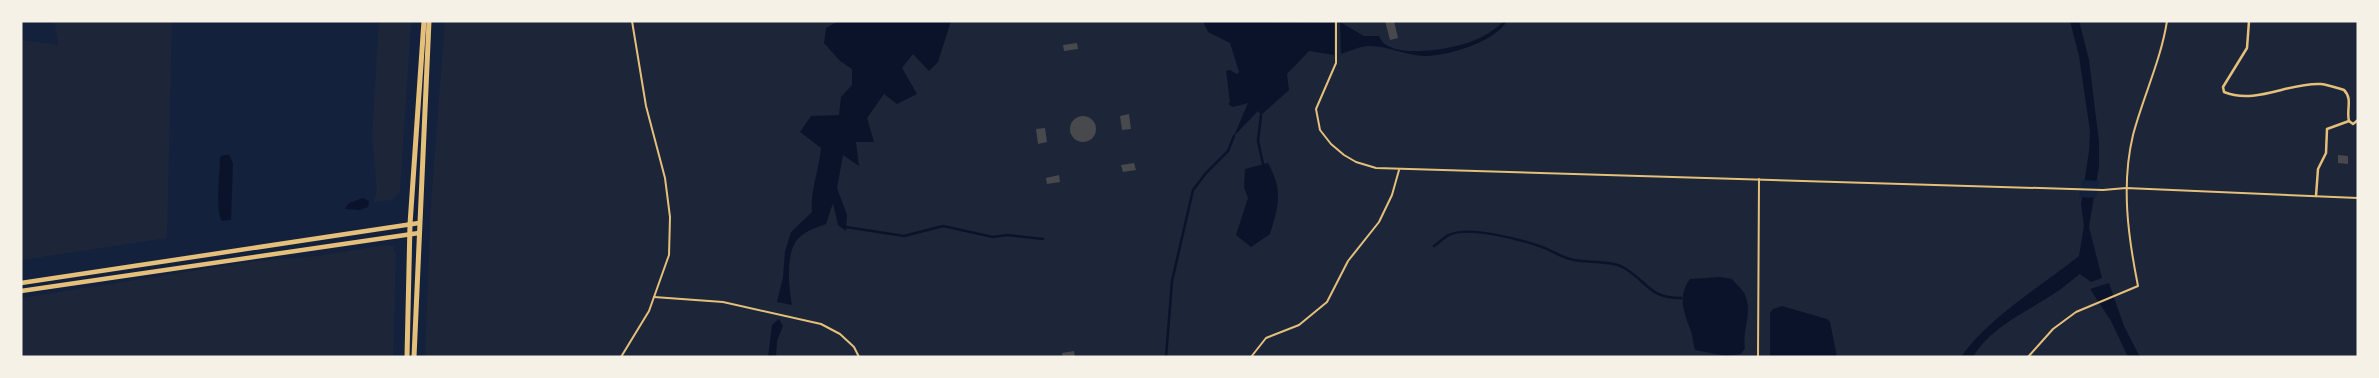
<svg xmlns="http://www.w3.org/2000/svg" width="2379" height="378" viewBox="0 0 2379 378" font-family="'Titillium Web',sans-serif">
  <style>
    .green { fill: #1d2539 }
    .water { fill: #0b132b }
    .pier { fill: #14213d }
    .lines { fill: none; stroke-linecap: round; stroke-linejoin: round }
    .stream { stroke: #0b132b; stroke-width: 2.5 }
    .building { fill: #48494c }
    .service { stroke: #e5c07b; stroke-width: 2 }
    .pedestrian { stroke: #e5c07b; stroke-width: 2.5 }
    .tertiary { stroke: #e5c07b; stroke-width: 4.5 }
    .secondary { stroke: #e5c07b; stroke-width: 5 }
  </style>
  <rect width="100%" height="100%" fill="#14213d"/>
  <g class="green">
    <path d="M 51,21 L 172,21 L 167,238 L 21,260 L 21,40 L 58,45 L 55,24 Z"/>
    <path d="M 379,21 L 411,21 L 400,192 L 392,200 L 374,202 L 377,191 L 372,135 Z"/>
    <path d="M 445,21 L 2358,21 L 2358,357 L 425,357 L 431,204 Z"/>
    <path d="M 384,245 L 393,246 L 396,254 L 393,357 L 21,357 L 21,298 L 256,261 L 318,256 Z"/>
  </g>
  <g class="water">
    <path d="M 839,21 L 951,21 L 938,62 L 929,71 L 913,54 L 902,68 L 917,94 L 897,104 L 884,94 L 867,118 L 874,142 L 856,142 L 859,166 L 843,155 L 837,188 L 847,215 L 846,231 L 838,225 L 833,203 L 826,224 C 818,227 808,230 801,236 C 784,249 789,287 792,305 L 777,302 L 783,277 L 785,251 L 791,232 L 812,212 C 810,191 819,170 821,148 L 800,132 L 811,116 L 839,115 L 841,97 L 852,85 L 852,69 L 840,61 L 824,43 L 826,28 Z"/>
    <path d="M 1203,21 L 1334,23 L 1334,55 L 1309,51 L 1287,74 L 1289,90 L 1261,115 L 1258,111 L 1234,136 L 1248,103 L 1233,107 L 1228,104 L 1230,102 L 1226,71 L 1230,70 L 1237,74 L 1239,72 L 1230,43 L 1208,32 Z"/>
    <path d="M 1504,21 L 1507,21 C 1495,42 1446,57 1423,56 C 1405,55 1388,46 1370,46 C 1360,46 1350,51 1341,54 L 1340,22 L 1364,36 L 1379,36 C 1388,61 1451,49 1470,42 C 1482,38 1495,30 1504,21 Z"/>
    <path d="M 2070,21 L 2079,21 L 2089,60 L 2099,142 L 2099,166 L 2089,227 L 2102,278 L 2091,282 L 2080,274 C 2070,281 2062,289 2052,295 C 2024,313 1990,328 1973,357 L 1961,357 C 1988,318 2041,286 2079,256 L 2084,226 L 2081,204 L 2089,151 L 2090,131 L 2079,56 Z"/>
    <path d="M 223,155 L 229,155 L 233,163 L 231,220 L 222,221 C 215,212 220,171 220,157 Z"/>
    <path d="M 1268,163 C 1283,191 1279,204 1270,234 L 1251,247 L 1236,235 L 1248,198 L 1244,187 L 1245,169 Z"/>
    <path d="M 363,198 L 369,201 L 368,207 L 360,210 L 345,209 L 349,203 Z"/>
    <path d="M 1720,277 L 1732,279 C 1736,284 1743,290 1745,295 C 1753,312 1742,331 1745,348 L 1741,354 L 1726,356 L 1695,350 C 1693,344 1693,337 1691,331 C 1684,312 1677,297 1690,279 Z"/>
    <path d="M 2109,283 L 2124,326 L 2140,357 L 2128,357 L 2111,321 L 2090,289 Z"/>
    <path d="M 1782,306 L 1827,319 L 1830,322 L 1837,357 L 1770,357 L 1770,313 L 1773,309 Z"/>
    <path d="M 779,319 L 783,326 L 777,341 L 776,357 L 768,357 L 772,325 Z"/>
  </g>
  <path class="pier" d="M 2082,180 L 2099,181 L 2096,198 L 2079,197 Z"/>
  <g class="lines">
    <g class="stream">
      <path d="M 1261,115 L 1258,141 L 1263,164"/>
      <path d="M 846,227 L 904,236 L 943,226 L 993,237 L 1007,235 L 1043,239"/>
      <path d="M 1434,246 C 1439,243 1444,237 1449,235 C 1468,225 1522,240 1542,247 C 1553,251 1562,258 1574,260 C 1590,263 1612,260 1626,269 C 1649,284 1650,298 1681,298"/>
      <path d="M 1166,357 L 1172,281 L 1193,190 L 1206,173 L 1228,151 L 1234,136"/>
    </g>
  </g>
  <g class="building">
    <path d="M 1385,21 L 1394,21 L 1398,38 L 1390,40 Z"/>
    <path d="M 1077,43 L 1078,49 L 1064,51 L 1063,45 Z"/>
    <path d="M 1129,114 L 1131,129 L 1122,130 L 1120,116 Z"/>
    <circle cx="1083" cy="129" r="13"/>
    <path d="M 1045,128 L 1047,142 L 1038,144 L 1036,129 Z"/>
    <path d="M 2338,155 L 2348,156 L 2348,164 L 2338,163 Z"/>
    <path d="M 1134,163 L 1136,170 L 1123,172 L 1121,165 Z"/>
    <path d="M 1059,175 L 1060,182 L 1047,184 L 1046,178 Z"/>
    <path d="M 1074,351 L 1075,357 L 1063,357 L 1062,353 Z"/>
  </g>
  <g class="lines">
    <g class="service">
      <path d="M 1336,21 L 1336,63 L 1316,109 L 1320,130 L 1331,144 L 1344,155 L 1356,162 L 1376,168 L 2103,190 L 2126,188 L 2358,198"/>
      <path d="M 654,297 L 723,302 L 821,324 L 840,334 L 854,347 L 859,357"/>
      <path d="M 621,357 L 649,311 L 669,255 L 670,217 L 665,178 L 646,106 L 632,21"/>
      <path d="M 1251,357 L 1266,338 L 1299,325 L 1327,302 L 1348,261 L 1379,222 L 1392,195 L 1399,170"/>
      <path d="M 1758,357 L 1759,179"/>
      <path d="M 2028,357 L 2053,329 L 2076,312 L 2138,286 C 2128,236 2121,185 2133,135 C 2143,97 2161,60 2167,21"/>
    </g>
    <g class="pedestrian">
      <path d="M 2249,21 L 2247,48 L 2223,87 L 2224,92 C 2256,105 2289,82 2321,84 C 2329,85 2337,88 2344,90 C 2353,99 2346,110 2349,121 L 2353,124 L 2358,120"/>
      <path d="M 2316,196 L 2318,169 L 2326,153 L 2327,129 L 2349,121"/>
    </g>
    <g class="tertiary">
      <path d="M 21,283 L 419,223"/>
      <path d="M 21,291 L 419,233"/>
    </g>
    <g class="secondary">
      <path d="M 407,357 L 410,224 L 424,21"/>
      <path d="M 414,357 L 429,21"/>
    </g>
  </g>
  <rect width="2379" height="378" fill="none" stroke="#f6f1e7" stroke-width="45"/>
</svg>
